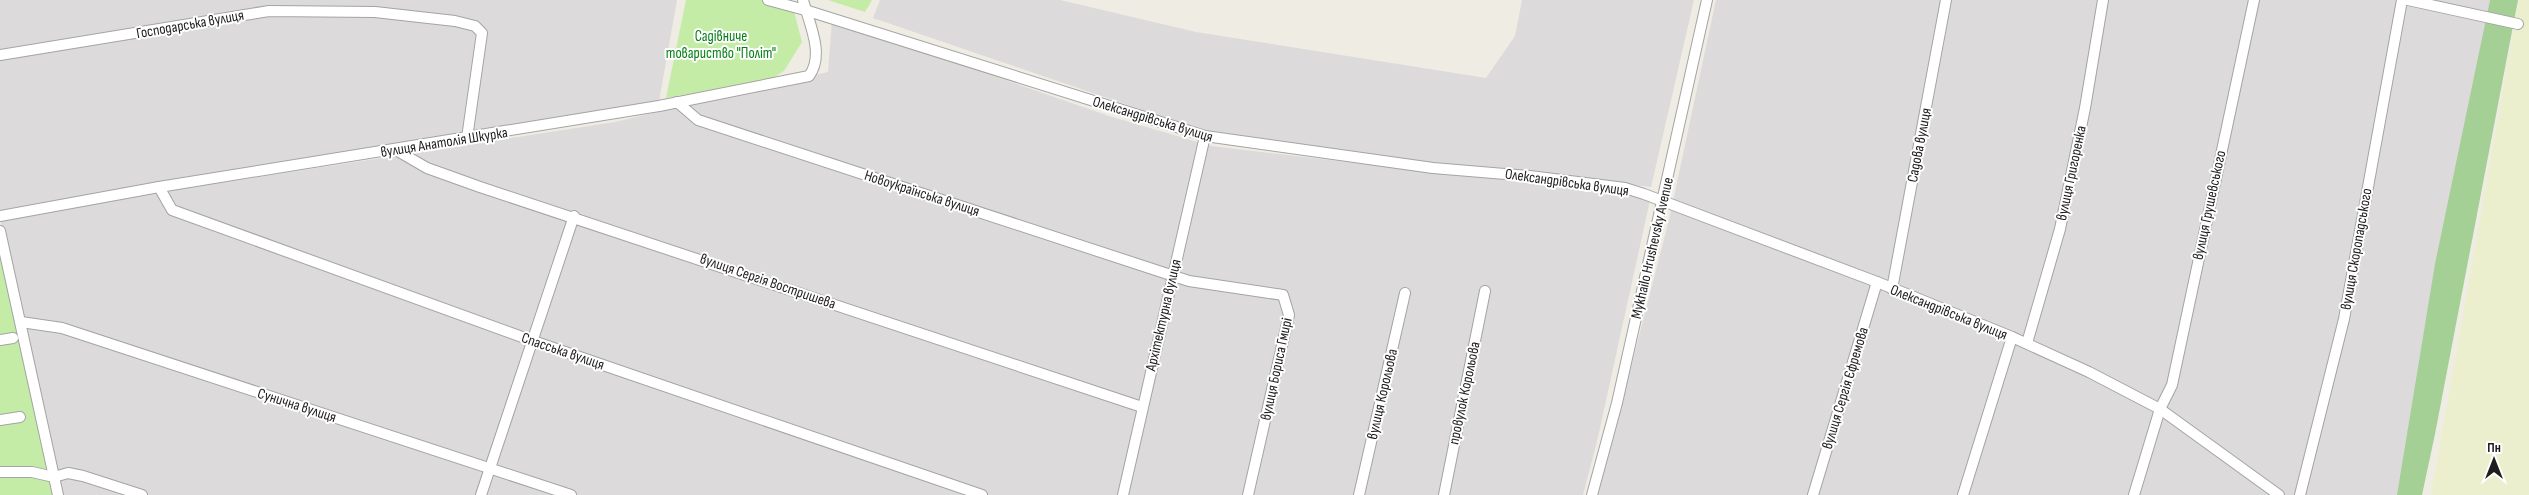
<svg xmlns="http://www.w3.org/2000/svg" width="2529" height="495" viewBox="0 0 2529 495" font-family="'Sofia Sans Condensed',sans-serif">
  <style>
    .residential { fill: #dcdada }
    .farmland { fill: #ebefcd }
    .grass { fill: #c5eca6 }
    .forest { fill: #a4d096 }
    .lines { fill: none; stroke-linecap: round; stroke-linejoin: round }
    .minor-casing { stroke: #a4a4a4; stroke-width: 12 }
    .minor { stroke: #fff; stroke-width: 10 }
    .labels { text-anchor: middle; stroke-width: 4; stroke-linejoin: round; paint-order: stroke }
    .street-label { font-size: 15px; fill: #1d1d1d; stroke: #fff }
    .park-label { font-size: 15px; fill: #078016; stroke: #fff }
  </style>
  <rect width="100%" height="100%" fill="#efece3"/>
  <g class="residential">
    <path d="M 0,0 L 677,0 L 659,101 L 159,182 L 0,211 Z"/>
    <path d="M 880,0 L 1060,0 L 1196,32 L 1486,78 L 1515,36 L 1522,0 L 1694,0 L 1651,187 L 1495,167 L 1457,166 L 1198,129 L 873,18 Z"/>
    <path d="M 1716,0 L 2490,0 L 2398,495 L 1598,495 L 1669,220 Z"/>
    <path d="M 832,20 L 1109,116 L 1211,146 L 1467,176 L 1541,181 L 1625,193 L 1650,200 L 1598,437 L 1583,495 L 61,495 L 0,219 L 155,193 L 615,122 L 828,72 Z"/>
  </g>
  <path class="farmland" d="M 2519,0 L 2529,0 L 2529,495 L 2431,495 Z"/>
  <g class="grass">
    <path d="M 686,0 L 791,0 L 802,42 L 784,71 L 769,80 L 666,98 Z"/>
    <path d="M 828,0 L 872,0 L 865,12 Z"/>
    <path d="M 0,233 L 58,495 L 0,495 Z"/>
  </g>
  <path class="forest" d="M 2490,0 L 2518,0 L 2435,434 L 2422,495 L 2397,495 L 2435,264 Z"/>
  <g class="lines">
    <g class="minor-casing">
      <g id="minor">
        <path d="M 768,0 L 805,10 L 1205,136 L 1433,168 L 1530,176 L 1625,188 L 1644,194 L 1877,282 L 2012,337 L 2089,372 L 2160,409 L 2279,495"/>
        <path d="M 2408,0 L 2518,24"/>
        <path d="M 0,55 L 269,11 L 375,12 L 455,21 L 475,26 L 482,33 L 467,138"/>
        <path d="M 677,102 L 698,120 L 1189,281 L 1283,295 L 1289,315 L 1248,495"/>
        <path d="M 396,150 L 427,168 L 480,187 L 1142,407"/>
        <path d="M 159,187 L 172,210 L 533,341 L 982,495"/>
        <path d="M 0,216 L 159,187 L 659,106 L 809,76 C 825,55 809,23 803,0"/>
        <path d="M 0,231 L 58,495"/>
        <path d="M 1892,289 L 1946,0"/>
        <path d="M 21,322 L 62,328 L 571,495"/>
        <path d="M 0,340 L 13,338"/>
        <path d="M 2027,343 L 2060,229 L 2085,108 L 2103,0"/>
        <path d="M 0,420 L 20,417"/>
        <path d="M 0,472 L 32,472 L 54,477 L 68,473 L 83,476 L 142,495"/>
        <path d="M 481,495 L 574,216"/>
        <path d="M 1123,495 L 1205,136"/>
        <path d="M 1359,495 L 1405,293"/>
        <path d="M 1444,495 L 1485,291"/>
        <path d="M 1592,495 L 1617,403 L 1707,0"/>
        <path d="M 1813,495 L 1877,282"/>
        <path d="M 1963,495 L 2012,337"/>
        <path d="M 2134,495 L 2160,409 L 2172,385 L 2254,0"/>
        <path d="M 2300,495 L 2344,319 L 2402,0"/>
      </g>
    </g>
    <use href="#minor" class="minor"/>
  </g>
  <g class="labels">
    <g class="street-label">
      <text transform="translate(190 24) rotate(-10)" y="5">Господарська вулиця</text>
      <text transform="translate(1153 119) rotate(17)" y="5">Олександрівська вулиця</text>
      <text transform="translate(444 142) rotate(-9)" y="5">вулиця Анатолія Шкурка</text>
      <text transform="translate(1919 145) rotate(-79)" y="5">Садова вулиця</text>
      <text transform="translate(2071 173) rotate(-78)" y="5">вулиця Григоренка</text>
      <text transform="translate(1567 182) rotate(8)" y="5">Олександрівська вулиця</text>
      <text transform="translate(922 193) rotate(18)" y="5">Новоукраїнська вулиця</text>
      <text transform="translate(2209 205) rotate(-78)" y="5">вулиця Грушевського</text>
      <text transform="translate(1652 248) rotate(-77)" y="5">Mykhailo Hrushevsky Avenue</text>
      <text transform="translate(2356 249) rotate(-80)" y="5">вулиця Скоропадського</text>
      <text transform="translate(768 281) rotate(19)" y="5">вулиця Сергія Востришева</text>
      <text transform="translate(1949 312) rotate(22)" y="5">Олександрівська вулиця</text>
      <text transform="translate(1163 315) rotate(-77)" y="5">Архітектурна вулиця</text>
      <text transform="translate(563 351) rotate(19)" y="5">Спасська вулиця</text>
      <text transform="translate(1276 369) rotate(-78)" y="5">вулиця Бориса Гмирі</text>
      <text transform="translate(1845 388) rotate(-73)" y="5">вулиця Сергія Єфремова</text>
      <text transform="translate(1464 393) rotate(-78)" y="5">провулок Корольова</text>
      <text transform="translate(1382 394) rotate(-77)" y="5">вулиця Корольова</text>
      <text transform="translate(297 405) rotate(18)" y="5">Сунична вулиця</text>
    </g>
    <g class="park-label">
      <text x="721" y="41">Садівниче<tspan x="721" dy="17">товариство "Політ"</tspan></text>
    </g>
  </g>
  <g transform="translate(2494 460)" stroke="#ffffff" stroke-width="4" paint-order="stroke">
  <path d="M0-4L9 19L0 12L-9 19Z" fill="#1d1d1d"/>
  <text y="-8" font-size="14" font-weight="bold" text-anchor="middle" fill="#1d1d1d">Пн</text>
  </g>
</svg>
